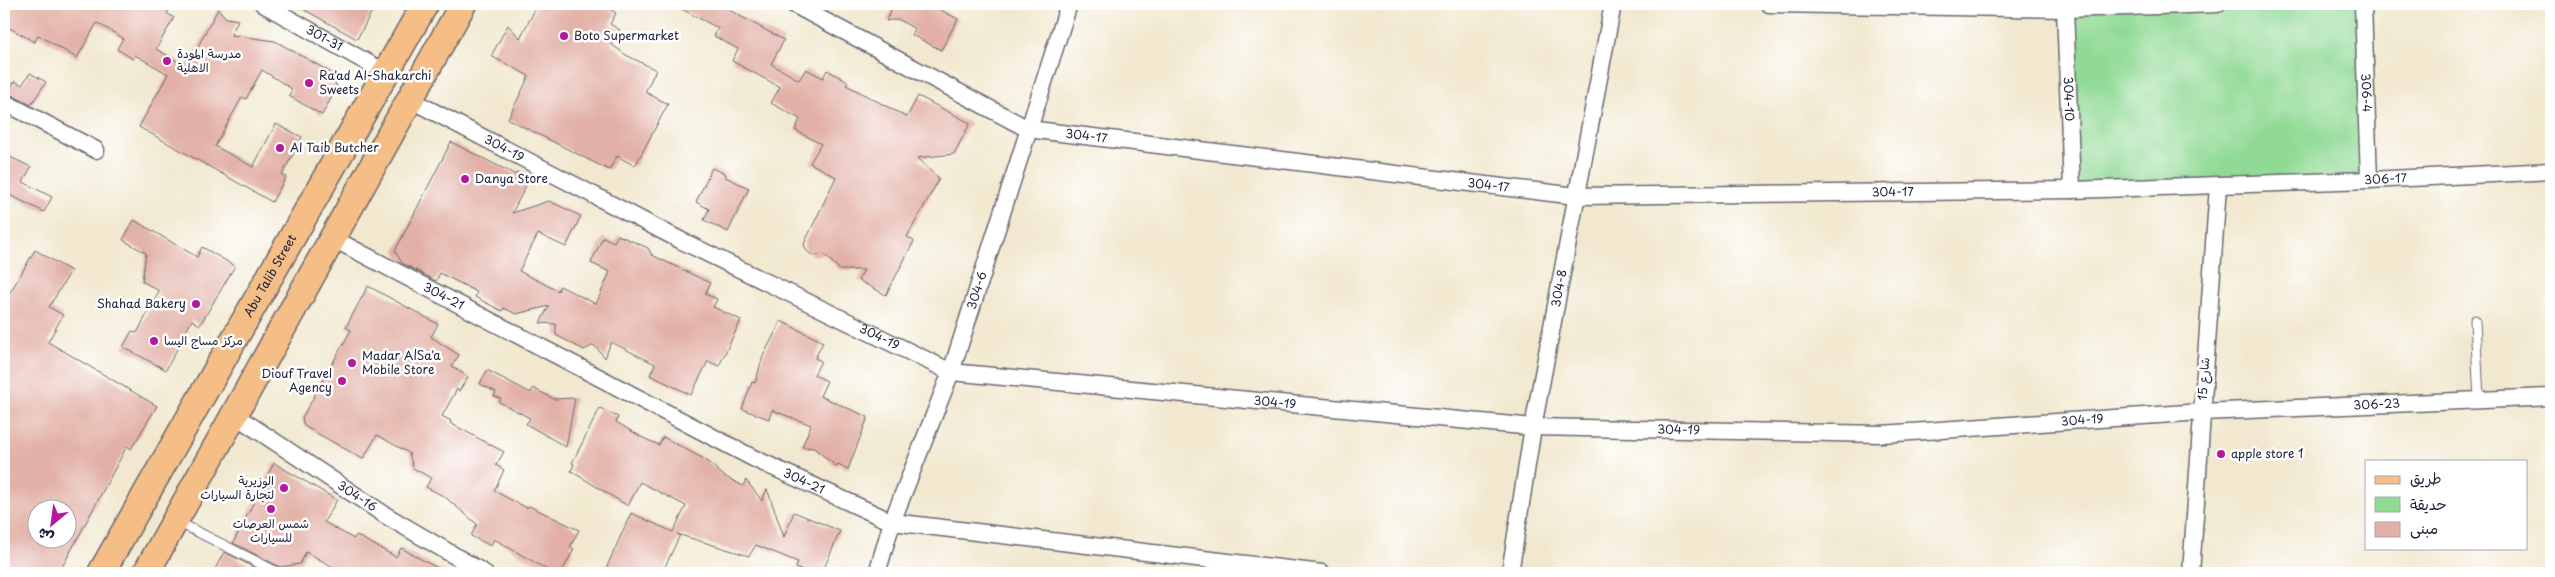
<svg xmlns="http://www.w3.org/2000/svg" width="2555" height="577" viewBox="0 0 2555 577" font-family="'Playpen Sans','Playpen Sans Arabic',sans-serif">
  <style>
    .green { fill: #91da95; stroke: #5a7e68 }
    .building { fill: #e2b0a6; fill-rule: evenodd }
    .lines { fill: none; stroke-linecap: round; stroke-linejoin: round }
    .service-casing { stroke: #6a676f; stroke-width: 11 }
    .minor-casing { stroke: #6a676f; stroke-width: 19 }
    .primary-casing { stroke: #6a676f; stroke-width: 29 }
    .service { stroke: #fff; stroke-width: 9 }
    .minor { stroke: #fff; stroke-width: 16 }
    .primary { stroke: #f6be87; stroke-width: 26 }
    .poi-dot { fill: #b5179e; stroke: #fff; stroke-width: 2 }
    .labels { text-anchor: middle; stroke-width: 5; stroke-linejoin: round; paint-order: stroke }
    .poi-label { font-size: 12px; fill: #22223b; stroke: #fff; text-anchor: start }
    .street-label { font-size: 12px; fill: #22223b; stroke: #fff }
  </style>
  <rect width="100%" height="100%" fill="#fff"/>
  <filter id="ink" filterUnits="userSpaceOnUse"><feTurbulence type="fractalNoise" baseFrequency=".02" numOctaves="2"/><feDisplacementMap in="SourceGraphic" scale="10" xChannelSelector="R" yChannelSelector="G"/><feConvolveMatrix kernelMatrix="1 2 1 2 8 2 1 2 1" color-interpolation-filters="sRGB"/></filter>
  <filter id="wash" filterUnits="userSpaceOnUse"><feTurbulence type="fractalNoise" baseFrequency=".0096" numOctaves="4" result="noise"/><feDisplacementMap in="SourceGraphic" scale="20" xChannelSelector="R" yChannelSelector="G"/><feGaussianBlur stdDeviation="1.12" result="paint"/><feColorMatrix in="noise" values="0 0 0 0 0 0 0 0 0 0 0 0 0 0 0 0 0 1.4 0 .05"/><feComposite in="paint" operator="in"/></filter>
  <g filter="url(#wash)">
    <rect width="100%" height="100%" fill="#f1e8cf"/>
    <path class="green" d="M 2217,4 L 2363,4 L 2369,180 L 2072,190 L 2065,9 Z"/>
    <g id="blocks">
      <g class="building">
        <path d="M 4,4 L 173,4 L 167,13 L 174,18 L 156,49 L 187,67 L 218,9 L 226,18 L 238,20 L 231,35 L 275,41 L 330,72 L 337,87 L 322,115 L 289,96 L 292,89 L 262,70 L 246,99 L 242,97 L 215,146 L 253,167 L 276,124 L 302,137 L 282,175 L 286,177 L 272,202 L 139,127 L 168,74 L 135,55 L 133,59 L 117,49 L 123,38 L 97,23 L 77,58 L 38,35 L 35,42 L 4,25 Z"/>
        <path d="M 294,4 L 376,4 L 357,39 Z"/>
        <path d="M 538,4 L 600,4 L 616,13 L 610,24 L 620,30 L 611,44 L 626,55 L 656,70 L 645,92 L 668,104 L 635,166 L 617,156 L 609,170 L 508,119 L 529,76 L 491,56 L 508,25 L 520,38 Z"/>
        <path d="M 672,4 L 732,4 L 729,10 L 784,40 L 771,64 L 799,80 L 806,69 L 823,78 L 827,70 L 848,82 L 846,85 L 907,117 L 918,96 L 970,123 L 954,154 L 917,158 L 939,179 L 907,237 L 914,241 L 886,295 L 858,280 L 864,270 L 840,270 L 824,254 L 813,256 L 806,250 L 804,244 L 836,177 L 810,163 L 821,144 L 795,130 L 800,119 L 771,103 L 780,87 L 732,61 L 738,49 L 714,36 L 718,28 Z"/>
        <path d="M 894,4 L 929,4 L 958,19 L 941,50 L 912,35 L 915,29 L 898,19 L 886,21 Z"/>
        <path d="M 30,73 L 46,82 L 31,105 L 8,93 L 15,81 L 22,85 Z"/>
        <path d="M 451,142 L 516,175 L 517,172 L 530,178 L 512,213 L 549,201 L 581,216 L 566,247 L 538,234 L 519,271 L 558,291 L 560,286 L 596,304 L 610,272 L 591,263 L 603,237 L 614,242 L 618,235 L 648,248 L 652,255 L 710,283 L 705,294 L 717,299 L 713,307 L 741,320 L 719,366 L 708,361 L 691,395 L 650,375 L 655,364 L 611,342 L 605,358 L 594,345 L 584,350 L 556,335 L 556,324 L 540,323 L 549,306 L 516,314 L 504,308 L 502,311 L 475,297 L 477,292 L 440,273 L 436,281 L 402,263 L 395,251 Z"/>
        <path d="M 4,154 L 31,167 L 23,182 L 52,197 L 44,212 L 4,192 Z"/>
        <path d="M 712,168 L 726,174 L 725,177 L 749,188 L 728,232 L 704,220 L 709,209 L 696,202 Z"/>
        <path d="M 134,220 L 197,257 L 202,247 L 235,266 L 200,325 L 192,320 L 166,370 L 123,347 L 132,331 L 137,333 L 159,291 L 142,281 L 146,253 L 123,240 Z"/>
        <path d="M 35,250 L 71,271 L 49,307 L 63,315 L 48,342 L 157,406 L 131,449 L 127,446 L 59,573 L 4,573 L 4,303 ZM 38,510 L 68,510 L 68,540 L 38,540 Z"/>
        <path d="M 368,286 L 438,324 L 431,337 L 459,355 L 452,366 L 468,377 L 459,391 L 457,389 L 442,416 L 451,421 L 450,423 L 504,452 L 496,465 L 504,470 L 494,491 L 527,508 L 529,506 L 579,530 L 570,547 L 574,549 L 561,573 L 553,573 L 494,539 L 491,546 L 471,536 L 477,524 L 445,497 L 426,487 L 431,478 L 413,468 L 409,453 L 377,435 L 363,459 L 304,426 L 302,418 L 351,330 L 346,327 Z"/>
        <path d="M 781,321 L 823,342 L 815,358 L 821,361 L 814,375 L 827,381 L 820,396 L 868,417 L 848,469 L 838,464 L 836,466 L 814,448 L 802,447 L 811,425 L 772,410 L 769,419 L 742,409 L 752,382 L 755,383 L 763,356 Z"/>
        <path d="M 487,370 L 531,393 L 533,388 L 554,399 L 575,398 L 566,447 L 526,424 L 530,418 L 499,402 L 501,399 L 494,396 L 496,392 L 480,384 Z"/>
        <path d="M 600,408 L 618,417 L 616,422 L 643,438 L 659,445 L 663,437 L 706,460 L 724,476 L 743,486 L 746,480 L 762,501 L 767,489 L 784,537 L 794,512 L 840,531 L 822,573 L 807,573 L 796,568 L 798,562 L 756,545 L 749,556 L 677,534 L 680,535 L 662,573 L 604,573 L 631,513 L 673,532 L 686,506 L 640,482 L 628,506 L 571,471 L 574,464 L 572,463 Z"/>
        <path d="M 274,463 L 337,500 L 324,522 L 354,539 L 356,535 L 396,557 L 401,548 L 446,573 L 344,573 L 306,552 L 300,564 L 280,567 L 233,543 Z"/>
        <path d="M 224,552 L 259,570 L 213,573 Z"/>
      </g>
    </g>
  </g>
  <g filter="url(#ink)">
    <use href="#blocks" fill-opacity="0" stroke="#6a676f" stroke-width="1"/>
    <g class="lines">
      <g class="service-casing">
        <g id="service">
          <path d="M 2475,320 L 2479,400"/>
          <path d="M 178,522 L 279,573"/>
        </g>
      </g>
      <g class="minor-casing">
        <g id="minor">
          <path id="s1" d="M 263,4 L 386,73"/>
          <path id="s2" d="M 793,4 L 1028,129 L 1576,196 L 2072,190 L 2369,180 L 2551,171"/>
          <path d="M 1769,4 L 2065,9 L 2217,4"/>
          <path id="s3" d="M 2363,4 L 2369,180"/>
          <path id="s4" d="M 2065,9 L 2072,190"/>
          <path id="s5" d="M 411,100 L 680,240 L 951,372 L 1533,427 L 1882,434 L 2202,412 L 2551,397"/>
          <path d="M 4,102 L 96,150"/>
          <path id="s6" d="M 332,238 L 753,458 L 892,522 L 1322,573"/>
          <path id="s7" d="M 233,414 L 385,515 L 484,573"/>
          <path id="s8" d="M 877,573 L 892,522 L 951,372 L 1069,4"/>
          <path id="s9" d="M 1510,573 L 1533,427 L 1613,4"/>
          <path d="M 2191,573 L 2218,186"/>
        </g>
      </g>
      <g class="primary-casing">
        <g id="primary">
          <path id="s10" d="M 101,573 L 425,4"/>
          <path d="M 146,573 L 463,4"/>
        </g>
      </g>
      <use href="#service" class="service"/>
      <use href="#minor" class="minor"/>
      <use href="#primary" class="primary"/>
    </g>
  </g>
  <g class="poi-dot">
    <circle cx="564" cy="36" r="5"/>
    <circle cx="167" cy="61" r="5"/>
    <circle cx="309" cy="83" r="5"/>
    <circle cx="280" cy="148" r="5"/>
    <circle cx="465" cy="179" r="5"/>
    <circle cx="196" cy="304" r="5"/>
    <circle cx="154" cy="341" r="5"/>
    <circle cx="352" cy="363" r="5"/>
    <circle cx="342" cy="381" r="5"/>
    <circle cx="2221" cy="454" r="5"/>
    <circle cx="284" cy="488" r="5"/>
    <circle cx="271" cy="509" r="5"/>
  </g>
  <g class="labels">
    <g class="poi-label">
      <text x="574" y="40">Boto Supermarket</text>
      <text x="177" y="58">مدرسة المودة<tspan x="177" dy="14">الاهلية</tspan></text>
      <text x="319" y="80">Ra'ad Al-Shakarchi<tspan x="319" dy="14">Sweets</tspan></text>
      <text x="290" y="152">Al Taib Butcher</text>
      <text x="475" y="183">Danya Store</text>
      <text x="186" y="308" text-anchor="end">Shahad Bakery</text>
      <text x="164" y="345">مركز مساج اليسا</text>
      <text x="362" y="360">Madar AlSa'a<tspan x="362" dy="14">Mobile Store</tspan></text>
      <text x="332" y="378" text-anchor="end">Diouf Travel<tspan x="332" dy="14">Agency</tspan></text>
      <text x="2231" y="458">apple store 1</text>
      <text x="274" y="485" text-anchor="end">الوزيرية<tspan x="274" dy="14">لتجارة السيارات</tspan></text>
      <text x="271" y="528" text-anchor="middle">شمس العرصات<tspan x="271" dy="14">للسيارات</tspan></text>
    </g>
    <g class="street-label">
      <text dy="4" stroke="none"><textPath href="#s1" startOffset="70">301-31</textPath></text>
      <text dy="4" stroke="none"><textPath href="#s3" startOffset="89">306-4</textPath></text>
      <text dy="4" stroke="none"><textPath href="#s4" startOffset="90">304-10</textPath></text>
      <text dy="4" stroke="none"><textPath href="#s2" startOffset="325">304-17</textPath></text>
      <text dy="4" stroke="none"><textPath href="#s5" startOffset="105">304-19</textPath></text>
      <text dy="4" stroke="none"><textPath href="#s2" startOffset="1628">306-17</textPath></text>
      <text dy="4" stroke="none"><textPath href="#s2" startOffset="730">304-17</textPath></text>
      <text dy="4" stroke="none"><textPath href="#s2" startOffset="1135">304-17</textPath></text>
      <text dy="4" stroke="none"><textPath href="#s10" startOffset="342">Abu Talib Street</textPath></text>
      <text dy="4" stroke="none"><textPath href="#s9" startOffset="289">304-8</textPath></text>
      <text dy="4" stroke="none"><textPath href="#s8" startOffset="300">304-6</textPath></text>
      <text dy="4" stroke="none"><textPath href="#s6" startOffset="126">304-21</textPath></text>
      <text dy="4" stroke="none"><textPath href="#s5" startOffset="525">304-19</textPath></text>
      <text transform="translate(2204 379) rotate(-86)" y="4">شارع 15</text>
      <text dy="4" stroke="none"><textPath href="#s5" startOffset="930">304-19</textPath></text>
      <text dy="4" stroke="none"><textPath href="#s5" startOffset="2034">306-23</textPath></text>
      <text dy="4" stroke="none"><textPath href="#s5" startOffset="1739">304-19</textPath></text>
      <text dy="4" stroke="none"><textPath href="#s5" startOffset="1335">304-19</textPath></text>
      <text dy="4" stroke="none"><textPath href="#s6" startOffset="531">304-21</textPath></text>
      <text dy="4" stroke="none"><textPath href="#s7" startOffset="149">304-16</textPath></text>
    </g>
  </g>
  <rect width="2555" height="577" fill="none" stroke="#fff" stroke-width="20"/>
  <rect x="2365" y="460" width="162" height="90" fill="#ffffff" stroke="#a7a7b1"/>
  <rect x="2375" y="476" width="25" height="8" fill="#f6be87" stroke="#a7a7b1"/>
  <text x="2410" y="484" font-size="15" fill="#22223b">طريق</text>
  <rect x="2375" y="497" width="25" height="15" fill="#91da95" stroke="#a7a7b1"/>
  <text x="2410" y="510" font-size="15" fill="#22223b">حديقة</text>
  <rect x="2375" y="522" width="25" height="15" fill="#e2b0a6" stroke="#a7a7b1"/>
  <text x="2410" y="534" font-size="15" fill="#22223b">مبنى</text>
  <g transform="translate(52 524) rotate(209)"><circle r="24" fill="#ffffff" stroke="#a7a7b1"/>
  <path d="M0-4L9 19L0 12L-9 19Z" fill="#b5179e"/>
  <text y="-8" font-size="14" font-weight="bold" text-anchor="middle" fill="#22223b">ش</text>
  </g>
</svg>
